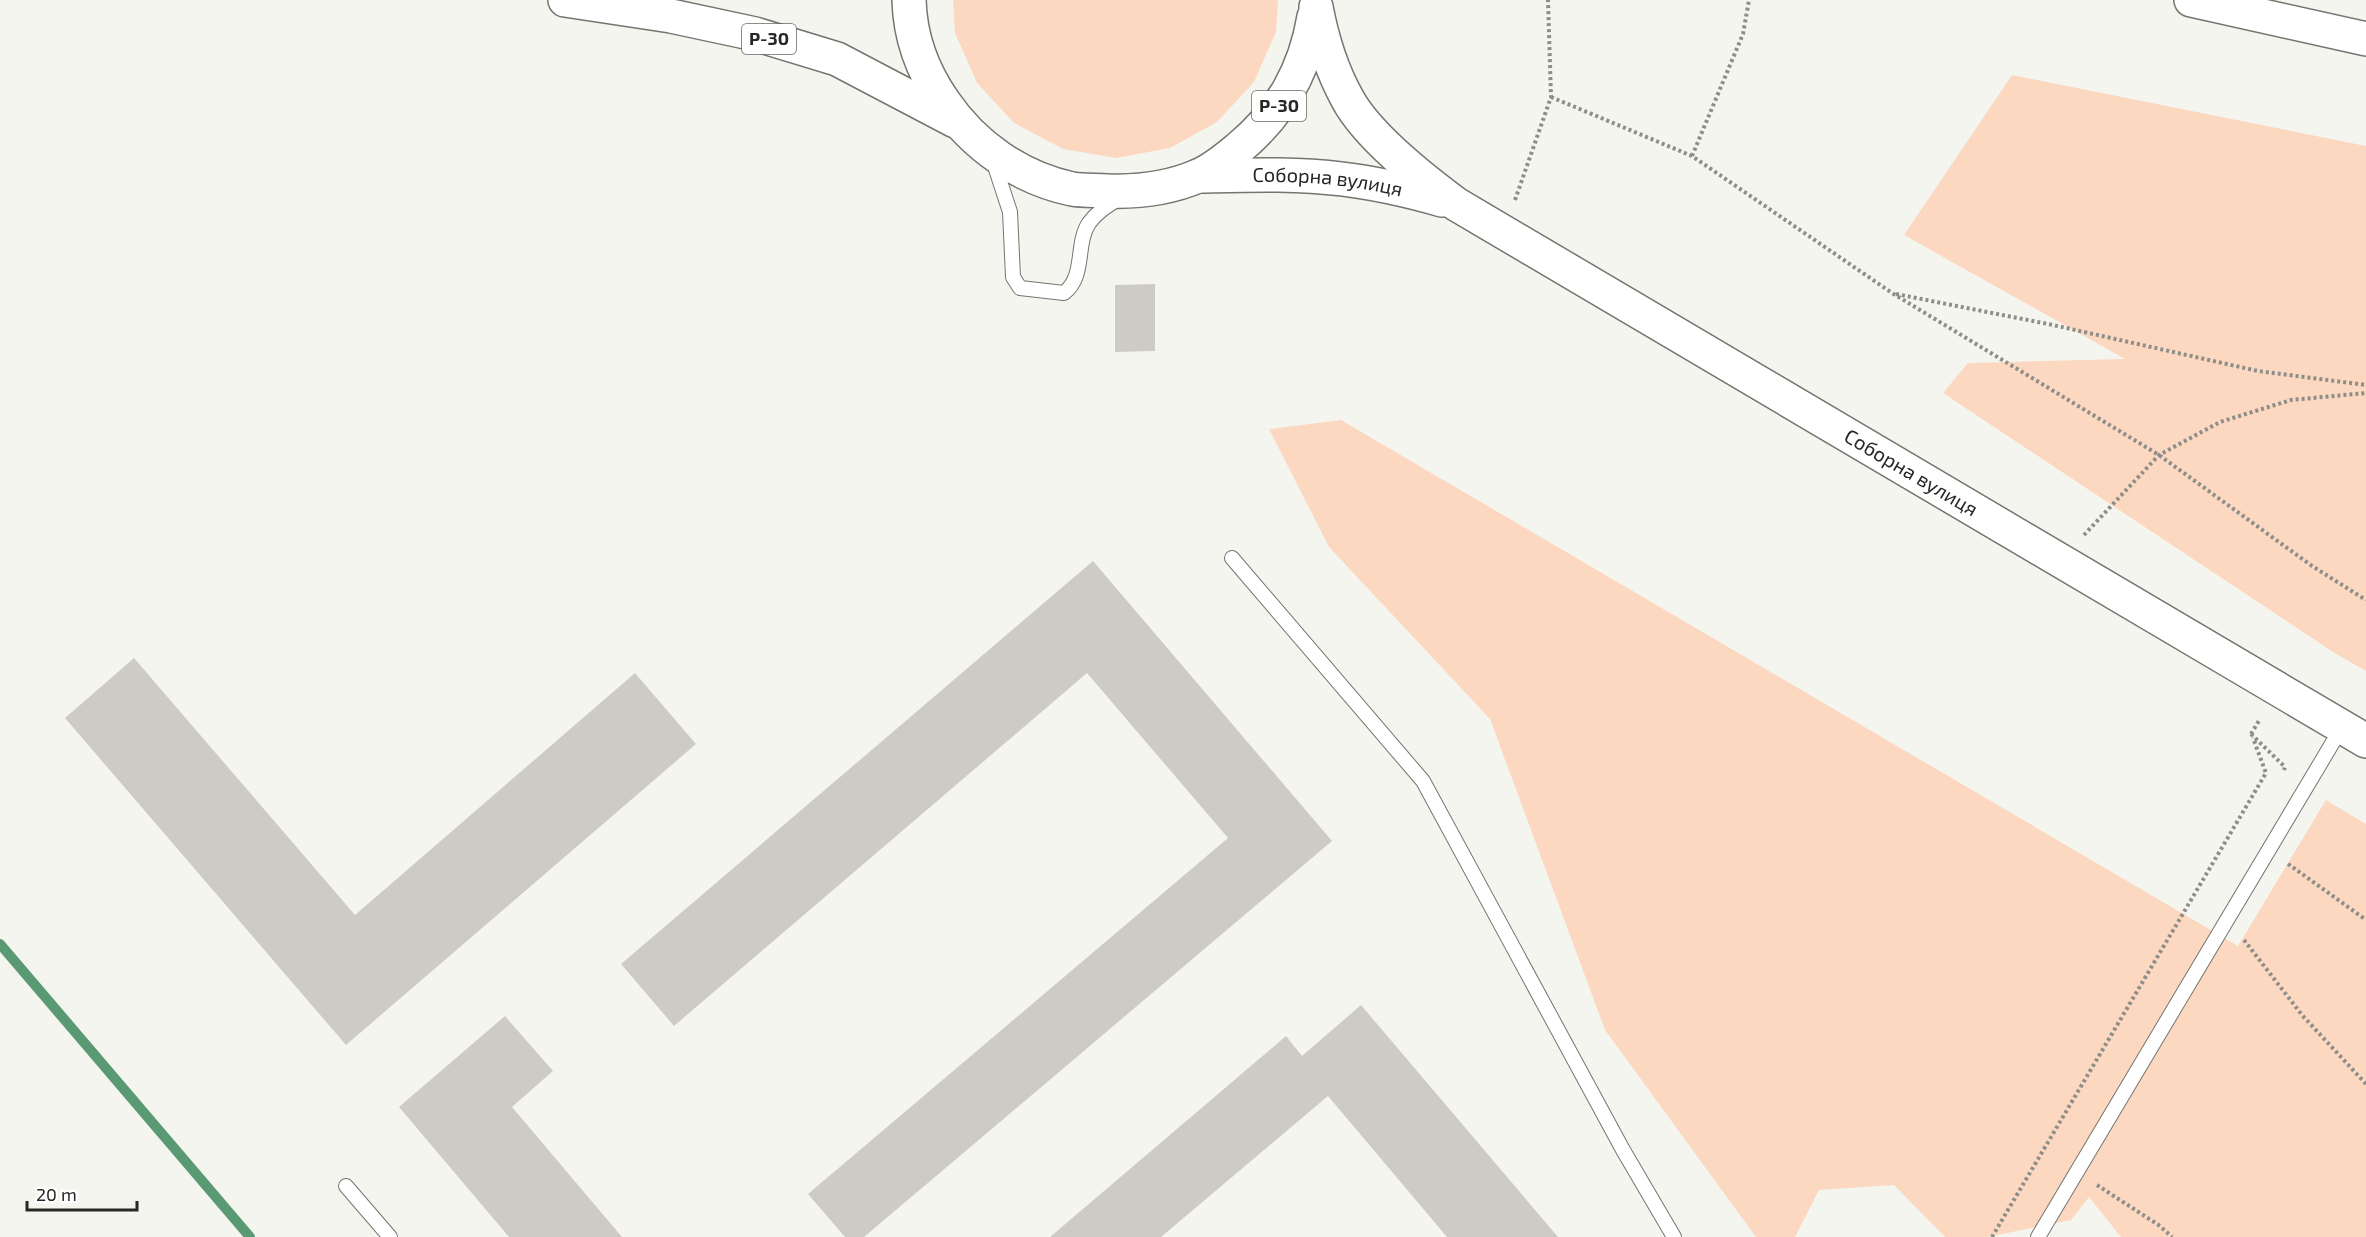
<svg xmlns="http://www.w3.org/2000/svg" width="2366" height="1237" viewBox="0 0 2366 1237" font-family="'Exo 2',sans-serif">
  <style>
    .green { fill: #fcd8c0 }
    .lines { fill: none; stroke-linecap: round; stroke-linejoin: round }
    .stream { stroke: #599a73; stroke-width: 10 }
    .building { fill: #cecbc7 }
    .lane-casing { stroke: #757570; stroke-width: 16 }
    .secondary-casing { stroke: #757570; stroke-width: 36 }
    .primary-casing { stroke: #757570; stroke-width: 36 }
    .path { stroke: #8d8d89; stroke-width: 4; stroke-dasharray: 3 3; stroke-linecap: butt }
    .lane { stroke: #fff; stroke-width: 14 }
    .secondary { stroke: #fff; stroke-width: 33 }
    .primary { stroke: #fff; stroke-width: 33 }
    .labels { text-anchor: middle; stroke-width: 6; stroke-linejoin: round; paint-order: stroke }
    .shield { fill: #fff; stroke: #686866; stroke-width: 1.5 }
    .shield-label { font-size: 18px; font-weight: bold; fill: #272725 }
    .street-label { font-size: 20px; fill: #272725; stroke: #fff }
  </style>
  <rect width="100%" height="100%" fill="#f5f5f0"/>
  <g class="green">
    <path d="M 953,0 L 1278,0 L 1276,32 L 1254,82 L 1217,122 L 1170,148 L 1116,158 L 1063,149 L 1014,123 L 977,83 L 955,33 Z"/>
    <path d="M 2012,75 L 2366,146 L 2366,671 L 2333,652 L 1943,393 L 1968,363 L 2125,359 L 1904,235 Z"/>
    <path d="M 1341,420 L 2238,946 L 2326,800 L 2366,824 L 2366,1237 L 2121,1237 L 2089,1197 L 2071,1220 L 1988,1237 L 1945,1237 L 1894,1185 L 1819,1190 L 1795,1237 L 1756,1237 L 1605,1030 L 1490,719 L 1329,547 L 1269,429 Z"/>
  </g>
  <g class="lines">
    <path class="stream" d="M 0,944 L 250,1237"/>
  </g>
  <g class="building">
    <path d="M 1155,284 L 1155,351 L 1115,352 L 1115,285 Z"/>
    <path d="M 1093,561 L 1332,841 L 864,1237 L 845,1237 L 808,1194 L 1228,838 L 1087,673 L 674,1026 L 621,964 Z"/>
    <path d="M 134,658 L 355,915 L 635,673 L 696,744 L 346,1045 L 65,718 Z"/>
    <path d="M 1361,1005 L 1558,1237 L 1447,1237 L 1328,1096 L 1161,1237 L 1050,1237 L 1286,1036 L 1302,1056 Z"/>
    <path d="M 505,1016 L 553,1071 L 512,1107 L 622,1237 L 509,1237 L 399,1107 Z"/>
  </g>
  <g class="lines">
    <g class="lane-casing">
      <g id="lane">
        <path d="M 993,160 L 1010,212 L 1013,277 L 1020,288 L 1064,293 C 1086,276 1075,244 1089,223 C 1097,212 1107,206 1118,199"/>
        <path d="M 1232,558 L 1423,781 L 1623,1150 L 1674,1237"/>
        <path d="M 346,1186 L 390,1237"/>
        <path d="M 2038,1237 L 2342,727"/>
      </g>
    </g>
    <g class="secondary-casing">
      <path id="secondary" d="M 2191,0 L 2366,39"/>
    </g>
    <g class="primary-casing">
      <g id="primary">
        <path d="M 565,0 L 671,16 L 755,34 L 837,59 L 955,121"/>
        <path d="M 909,0 C 910,37 923,72 944,102 C 974,146 1020,178 1072,189 C 1084,191 1097,190 1109,191 C 1139,192 1170,188 1198,176 C 1213,170 1227,158 1239,148 C 1281,113 1305,71 1314,17"/>
        <path id="s1" d="M 1316,7 C 1322,39 1331,69 1347,98 C 1367,136 1421,178 1456,204 L 2366,741"/>
        <path id="s2" d="M 1198,176 C 1246,175 1295,173 1342,179 C 1376,183 1410,191 1442,200"/>
      </g>
    </g>
    <g class="path">
      <path d="M 1551,97 L 1692,156 L 1892,293 L 2159,455 L 2312,566 L 2366,600"/>
      <path d="M 1692,156 L 1743,34 L 1749,0"/>
      <path d="M 1515,200 L 1551,97 L 1548,0"/>
      <path d="M 1896,294 L 2053,325 L 2258,371 L 2366,385"/>
      <path d="M 2084,535 L 2159,455 L 2220,422 L 2291,400 L 2366,393"/>
      <path d="M 2251,734 L 2285,767 L 2284,770"/>
      <path d="M 2251,734 L 2260,719"/>
      <path d="M 2288,864 L 2366,920"/>
      <path d="M 2244,940 L 2302,1015 L 2366,1084"/>
      <path d="M 2097,1185 L 2160,1226 L 2172,1237"/>
      <path d="M 1992,1237 L 2266,773 L 2253,738"/>
    </g>
    <use href="#lane" class="lane"/>
    <use href="#secondary" class="secondary"/>
    <use href="#primary" class="primary"/>
  </g>
  <g class="labels">
    <g class="shield">
      <rect x="742" y="24" width="54" height="30" rx="4.5"/>
      <rect x="1252" y="91" width="54" height="30" rx="4.5"/>
    </g>
    <g class="shield-label">
      <text x="769" y="45">Р-30</text>
      <text x="1279" y="112">Р-30</text>
    </g>
    <g class="street-label">
      <text dy="7" stroke="none"><textPath href="#s2" startOffset="130">Соборна вулиця</textPath></text>
      <text dy="7" stroke="none"><textPath href="#s1" startOffset="778">Соборна вулиця</textPath></text>
    </g>
  </g>
  <path d="M27 1201v9h110v-9" fill="none" stroke="#272725" stroke-width="3"/>
  <text x="36" y="1201" font-size="18" fill="#272725" stroke="#ffffff" stroke-width="4.5" paint-order="stroke">20 m</text>
</svg>
